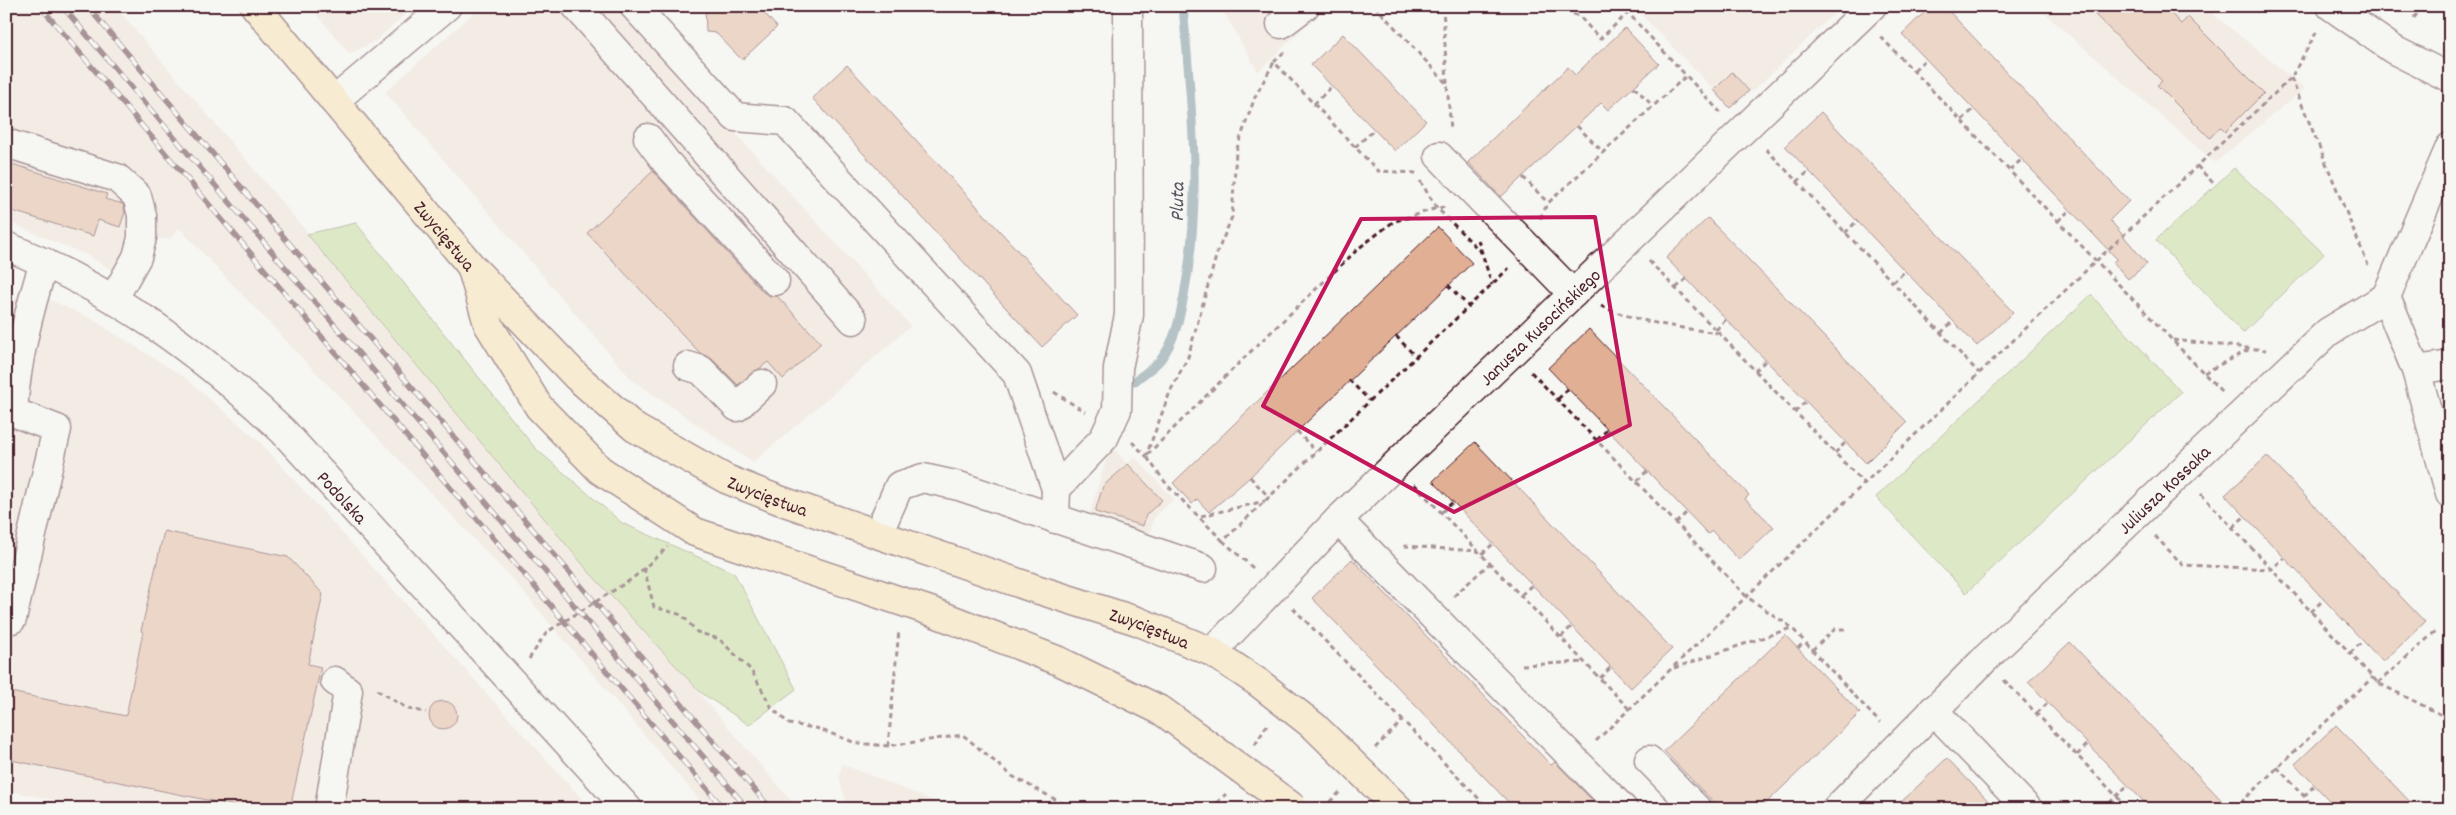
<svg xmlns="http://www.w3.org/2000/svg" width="2456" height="815" viewBox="0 0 2456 815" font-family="Dekko,sans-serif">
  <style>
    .built { fill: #f0e1d6 }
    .green { fill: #beda91; stroke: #847c5e }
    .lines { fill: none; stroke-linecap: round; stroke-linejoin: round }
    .stream { stroke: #668591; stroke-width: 9 }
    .building { fill: #e1af93; stroke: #4a1f2b }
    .minor-casing { stroke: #4a1f2b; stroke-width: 31 }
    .major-casing { stroke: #4a1f2b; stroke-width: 31 }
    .path { stroke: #4a1f2b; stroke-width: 3; stroke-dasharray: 5 4; stroke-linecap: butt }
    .minor { stroke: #f6f6f2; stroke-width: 28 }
    .major { stroke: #f9deab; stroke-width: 28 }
    .rail-casing { stroke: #4a1f2b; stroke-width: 5.5 }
    .rail { stroke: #f6f6f2; stroke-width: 4; stroke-dasharray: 11; stroke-linecap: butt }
    .major-bridge-casing { stroke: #4a1f2b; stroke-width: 31; stroke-linecap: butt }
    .major-bridge { stroke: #f9deab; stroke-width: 28 }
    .marked { fill: none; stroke: #c2185b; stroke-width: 4; stroke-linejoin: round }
    .labels { text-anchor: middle; stroke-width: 5; stroke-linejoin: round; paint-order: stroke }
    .street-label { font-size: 19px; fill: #4a1f2b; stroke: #f6f6f2 }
    .water-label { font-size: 20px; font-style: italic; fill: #58525e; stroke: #f6f6f2 }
  </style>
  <rect width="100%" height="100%" fill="#f6f6f2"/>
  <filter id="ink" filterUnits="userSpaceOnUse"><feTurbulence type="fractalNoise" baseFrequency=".02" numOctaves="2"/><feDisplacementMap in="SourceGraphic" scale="10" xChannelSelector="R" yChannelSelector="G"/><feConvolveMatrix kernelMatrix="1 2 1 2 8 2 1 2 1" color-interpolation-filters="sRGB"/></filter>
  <g filter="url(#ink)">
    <g class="built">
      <path d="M 6,6 L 115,6 L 798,809 L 707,809 L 513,580 L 179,228 L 170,239 L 135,238 L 119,274 L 88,256 L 6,221 Z"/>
      <path d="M 309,6 L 414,6 L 377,40 L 350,54 Z"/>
      <path d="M 481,6 L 620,6 L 911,326 L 753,463 L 632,380 L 385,92 Z"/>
      <path d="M 1220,6 L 1326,6 L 1258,72 Z"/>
      <path d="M 1633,6 L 1842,6 L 1751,93 L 1732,73 L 1714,90 Z"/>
      <path d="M 2036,6 L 2203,6 L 2305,88 L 2215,163 Z"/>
      <path d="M 20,286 L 90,318 L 184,377 L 260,442 L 591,809 L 95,809 L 6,790 L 6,335 Z"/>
      <path d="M 1111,445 L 1127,464 L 1135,457 L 1174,499 L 1154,518 L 1148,541 L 1085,527 Z"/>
      <path d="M 842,764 L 954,809 L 848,809 L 839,779 Z"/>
    </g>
    <g class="green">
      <path d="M 2234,168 L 2324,254 L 2243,333 L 2156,240 Z"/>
      <path d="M 356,223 L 535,448 L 622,523 L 734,573 L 796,689 L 749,725 L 700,692 L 589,572 L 307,234 Z"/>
      <path d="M 2091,295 L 2181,392 L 1966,593 L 1876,497 Z"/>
    </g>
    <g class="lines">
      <path class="stream" d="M 1135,381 C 1143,374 1155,367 1161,359 C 1175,341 1180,317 1184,295 C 1203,199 1191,103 1183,6"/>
    </g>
    <g class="building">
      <path d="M 705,6 L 758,6 L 777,27 L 742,60 L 716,33 L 706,32 Z"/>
      <path d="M 1931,6 L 1944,6 L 2129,201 L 2110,220 L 2147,264 L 2128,279 L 2113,262 L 2117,259 L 1902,34 Z"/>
      <path d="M 2086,6 L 2164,6 L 2181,24 L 2188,17 L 2264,93 L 2225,132 L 2220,127 L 2210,138 L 2157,85 L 2162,81 Z"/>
      <path d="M 1625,28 L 1659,64 L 1608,110 L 1601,103 L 1501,197 L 1468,162 L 1568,67 L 1575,75 Z"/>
      <path d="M 1343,34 L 1426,121 L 1395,151 L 1311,65 Z"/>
      <path d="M 847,65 L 1077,315 L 1042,347 L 812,98 Z"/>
      <path d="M 1732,72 L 1749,91 L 1730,108 L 1714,90 Z"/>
      <path d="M 1821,112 L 2013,312 L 1977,346 L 1785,146 Z"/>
      <path d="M 6,162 L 107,194 L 105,199 L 123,204 L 125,212 L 120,227 L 98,220 L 93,236 L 6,209 Z"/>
      <path d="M 653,171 L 763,292 L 770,296 L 777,296 L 821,343 L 783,379 L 768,362 L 738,385 L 712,359 L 700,353 L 587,233 Z"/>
      <path d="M 1708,218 L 1907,422 L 1866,463 L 1666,258 Z"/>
      <path d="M 1438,227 L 1472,263 L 1250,477 L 1209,512 L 1197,499 L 1192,504 L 1173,483 Z"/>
      <path d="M 1589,329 L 1749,495 L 1745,499 L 1774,527 L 1739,560 L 1712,531 L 1708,534 L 1548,368 Z"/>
      <path d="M 1475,442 L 1672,649 L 1631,688 L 1433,481 Z"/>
      <path d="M 2267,456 L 2425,622 L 2383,662 L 2225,495 Z"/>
      <path d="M 1128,464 L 1162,500 L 1146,515 L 1143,526 L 1095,512 L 1103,486 Z"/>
      <path d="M 164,531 L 288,557 L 323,594 L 308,664 L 321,667 L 290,809 L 251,809 L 6,759 L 6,691 L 126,716 L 143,632 L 141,631 Z"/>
      <path d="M 1352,559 L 1551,765 L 1555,762 L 1601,809 L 1515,809 L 1312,598 Z"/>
      <path d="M 1785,635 L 1860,713 L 1760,809 L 1720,809 L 1664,751 Z"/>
      <path d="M 2070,642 L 2189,766 L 2230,809 L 2151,809 L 2108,765 L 2028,682 Z"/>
      <circle cx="443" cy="715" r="14"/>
      <path d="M 2336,725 L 2361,751 L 2417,809 L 2337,809 L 2295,764 Z"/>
      <path d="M 1947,758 L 1996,809 L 1894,809 Z"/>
    </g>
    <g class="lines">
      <g class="minor-casing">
        <g id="minor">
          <path d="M 576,6 L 853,320"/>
          <path d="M 634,6 L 735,117 L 785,121 L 1017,374 L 1056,489 L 1055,519"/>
          <path d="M 2331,6 L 2394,50 L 2450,78"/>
          <path d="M 1281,24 L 1305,6"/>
          <path d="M 334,101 L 447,6"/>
          <path d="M 648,138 L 666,162 L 775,281"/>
          <path d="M 6,143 L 117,178 L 137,196 L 142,215 L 142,238 L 137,257 L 114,298"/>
          <path d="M 1439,156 L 1573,294"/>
          <path id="s1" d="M 6,246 C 114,290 199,351 283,431 L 628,809"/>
          <path d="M 2386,297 L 2416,370 L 2450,494"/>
          <path d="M 688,366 L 701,370 L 737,407 L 762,384"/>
          <path d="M 2416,370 L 2450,365"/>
          <path d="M 1056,489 L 1104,438 L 1117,410 L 1118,368 L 1129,315 L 1128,6"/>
          <path d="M 1338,520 L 1623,809"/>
          <path d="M 878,534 L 899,486 L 923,478 L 959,486 L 1203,568"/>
          <path d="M 12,619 L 57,429 L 13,412 C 16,361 29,311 44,262"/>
          <path id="s2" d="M 1212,652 L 1338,520 L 1872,6"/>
          <path d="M 1933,710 L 2028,809"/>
          <path d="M 1649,760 L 1697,809"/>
          <path d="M 329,809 L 348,691 L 335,681"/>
          <path id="s3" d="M 1836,809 L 1985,659 L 2328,332 L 2386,297 L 2450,147"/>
        </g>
      </g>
      <g class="major-casing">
        <g id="major">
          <path id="s4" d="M 255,6 L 471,266 L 576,376 L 635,428 L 726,479 L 779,500 L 1033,588 L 1137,621 L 1212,652 L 1259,683 L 1315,727 L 1399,809"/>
          <path d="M 472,269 L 488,324 L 539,407 L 600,470 L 695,532 L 930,611 L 1059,661 L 1162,711 L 1215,750"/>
        </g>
      </g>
      <g class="path">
        <path d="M 1375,6 L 1447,84 L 1451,130"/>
        <path d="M 1443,6 L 1447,84"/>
        <path d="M 1557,6 L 1580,17 L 1600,39 L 1628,13 L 1720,112"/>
        <path d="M 2414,18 L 2422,6"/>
        <path d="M 1881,37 L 2223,393"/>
        <path d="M 1284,52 L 1274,62 L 1378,171 L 1417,173"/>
        <path d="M 1914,70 L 1926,59"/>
        <path d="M 2291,78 L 2368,265"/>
        <path d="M 1634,87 L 1653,106"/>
        <path d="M 1314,104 L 1332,86"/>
        <path d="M 1962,120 L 1975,108"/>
        <path d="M 1577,126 L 1603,152"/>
        <path d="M 1355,147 L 1374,130"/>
        <path d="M 1766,149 L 1979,373"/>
        <path d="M 2197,166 L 2215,185"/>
        <path d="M 2010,170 L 2022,159"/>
        <path d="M 1523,177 L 1548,203"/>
        <path d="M 1420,181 L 1437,208 L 1483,254"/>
        <path d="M 1797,182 L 1809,171"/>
        <path d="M 1540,218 L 1548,203 L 1686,76"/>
        <path d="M 2058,221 L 2070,210"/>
        <path d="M 1845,233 L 1857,221"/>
        <path d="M 1478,240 L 1492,285"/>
        <path d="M 1649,261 L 1864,483"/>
        <path d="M 1893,282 L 1905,271"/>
        <path d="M 1448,285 L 1469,307"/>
        <path d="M 1676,288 L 1687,278"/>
        <path d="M 1601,306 C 1637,322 1679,328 1719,333"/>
        <path d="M 1716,330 L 1726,319"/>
        <path d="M 1941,333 L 1953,321"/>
        <path d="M 1396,336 L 1416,357"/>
        <path d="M 2173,340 L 2266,350"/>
        <path d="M 1755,371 L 1766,360"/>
        <path d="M 1531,372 L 1747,597 L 1791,627 L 1880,723"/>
        <path d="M 2204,373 L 2250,349"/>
        <path d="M 1349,380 L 1370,401"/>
        <path d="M 1054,392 L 1085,412"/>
        <path d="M 1558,399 L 1568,389"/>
        <path d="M 1795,412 L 1806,401"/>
        <path d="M 1297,431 L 1316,452"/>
        <path d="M 1597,440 L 1607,430"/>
        <path d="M 1132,442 L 1146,456 L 1170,392 L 1188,357 L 1217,253 L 1232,217 L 1236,151 L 1255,97 L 1274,62"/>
        <path d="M 1835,453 L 1846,442"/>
        <path d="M 1250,477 L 1269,497"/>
        <path d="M 1637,481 L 1647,471"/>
        <path d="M 1414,484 L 1630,710"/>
        <path d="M 2201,494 L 2378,683 L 2450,719"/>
        <path d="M 1442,512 L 1453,502"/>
        <path d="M 1201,516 L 1265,501"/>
        <path d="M 1676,523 L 1687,512"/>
        <path d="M 2233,527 L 2245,516"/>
        <path d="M 2155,536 L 2183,565 L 2272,569 L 2284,558"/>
        <path d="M 1223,541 L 1168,486 L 1146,456 L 1246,356 L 1359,248 L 1393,222 L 1437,208 L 1448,207"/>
        <path d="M 1404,546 L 1478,551"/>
        <path d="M 1482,554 L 1493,544"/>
        <path d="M 644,568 L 654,607 L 682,615 L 697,632 L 719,639 L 751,670 L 772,708 L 789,724 L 816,728 L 856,743 L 888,746 L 963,735 L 1012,776 L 1073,809"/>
        <path d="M 1253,568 L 1223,541 L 1509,268"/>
        <path d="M 1521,595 L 1532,585"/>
        <path d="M 1454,596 L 1490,563"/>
        <path d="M 1293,608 L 1489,809"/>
        <path d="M 2311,612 L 2324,599"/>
        <path d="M 1561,637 L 1572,626"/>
        <path d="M 1798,648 L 1804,642"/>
        <path d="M 1812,650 L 1835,629 L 1846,629"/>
        <path d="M 2350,653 L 2363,641"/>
        <path d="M 529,659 L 547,632 L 632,579 L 668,547"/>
        <path d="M 1522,665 L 1585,662"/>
        <path d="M 1674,668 L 1791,628"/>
        <path d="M 1600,678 L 1611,667"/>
        <path d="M 2004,680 L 2129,809"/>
        <path d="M 2378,683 L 2437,630"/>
        <path d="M 377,690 L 408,709 L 426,712"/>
        <path d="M 2037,713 L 2049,702"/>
        <path d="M 1596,741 L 2096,261 L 2291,78 L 2317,31"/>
        <path d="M 1255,745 L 1267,725"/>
        <path d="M 888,746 L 899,630"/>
        <path d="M 1375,748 L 1403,720"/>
        <path d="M 2077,755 L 2088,744"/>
        <path d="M 2277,767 L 2316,809"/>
        <path d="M 2304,796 L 2315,785"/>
        <path d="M 1323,808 L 1340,792"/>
        <path d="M 1210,809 L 1226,794"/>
        <path d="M 2103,809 L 2128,785"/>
        <path d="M 2234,809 L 2373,677"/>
      </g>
      <use href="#minor" class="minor"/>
      <use href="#major" class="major"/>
      <g class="rail-casing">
        <g id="rail">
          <path d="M 40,6 L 724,809"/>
          <path d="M 62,6 L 748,809"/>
          <path d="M 87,6 L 771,809"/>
        </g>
      </g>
      <use href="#rail" class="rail"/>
      <g class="major-bridge-casing">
        <path id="major-bridge" d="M 1215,750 L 1295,809"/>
      </g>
      <use href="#major-bridge" class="major-bridge"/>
    </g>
  </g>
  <path d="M0 0H2456V815H0ZM 1595,217 L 1630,425 L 1454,512 L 1263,406 L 1361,219 Z" fill="#f6f6f2" fill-opacity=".55" fill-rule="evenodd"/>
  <path class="marked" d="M 1595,217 L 1630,425 L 1454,512 L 1263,406 L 1361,219 Z"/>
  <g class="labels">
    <g class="street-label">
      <text dy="7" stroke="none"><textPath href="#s4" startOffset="298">Zwycięstwa</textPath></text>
      <text dy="7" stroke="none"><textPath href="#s2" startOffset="462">Janusza Kusocińskiego</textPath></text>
      <text dy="7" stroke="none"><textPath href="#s3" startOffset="458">Juliusza Kossaka</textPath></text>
      <text dy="7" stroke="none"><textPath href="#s4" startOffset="718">Zwycięstwa</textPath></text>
      <text dy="7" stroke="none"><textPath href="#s1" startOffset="424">Podolska</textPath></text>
      <text dy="7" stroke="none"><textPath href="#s4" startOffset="1122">Zwycięstwa</textPath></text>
    </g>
    <g class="water-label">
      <text transform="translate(1176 202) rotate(-89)" y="7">Pluta</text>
    </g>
  </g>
  <rect width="2456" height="815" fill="none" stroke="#f6f6f2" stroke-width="25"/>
  <rect x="12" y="12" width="2431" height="790" fill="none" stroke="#4a1f2b" stroke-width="2" filter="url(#ink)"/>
</svg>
